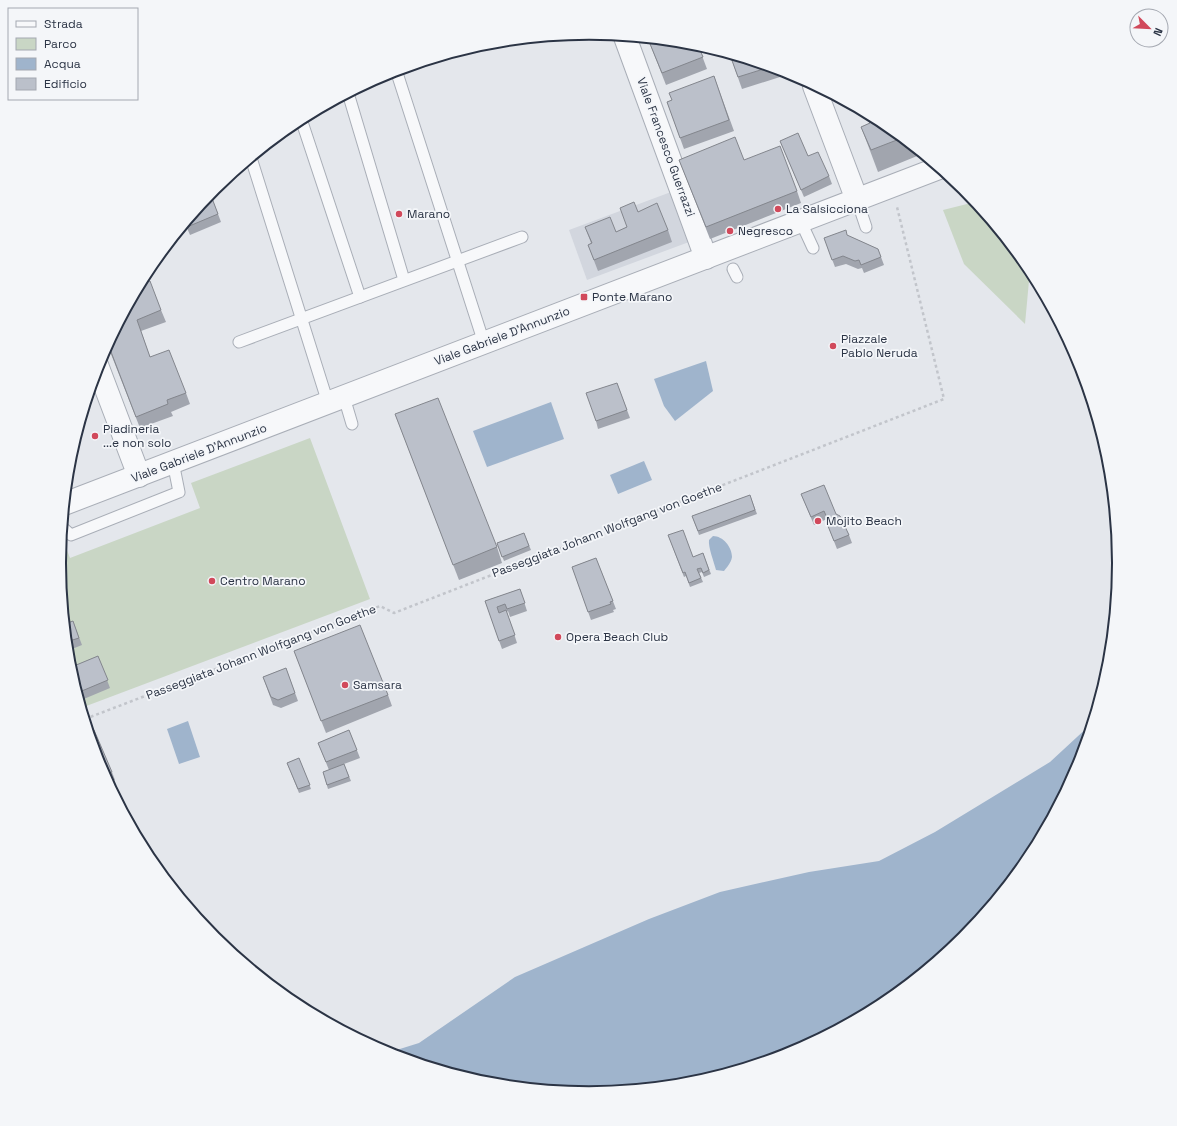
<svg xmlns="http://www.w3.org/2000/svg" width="1177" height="1126" viewBox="0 0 1177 1126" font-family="'Space Grotesk',sans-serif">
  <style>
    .built { fill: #d2d6de }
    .green { fill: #c9d6c5 }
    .water { fill: #9fb4cc }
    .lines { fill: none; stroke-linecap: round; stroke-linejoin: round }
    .service-casing { stroke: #a9aeb7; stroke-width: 13 }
    .minor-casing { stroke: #a9aeb7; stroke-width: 24 }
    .tertiary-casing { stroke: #a9aeb7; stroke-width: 24 }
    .path { stroke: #c2c5cb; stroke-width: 2.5; stroke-dasharray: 3 3; stroke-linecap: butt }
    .service { stroke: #f7f8fa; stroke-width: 11 }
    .minor { stroke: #f7f8fa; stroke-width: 22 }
    .tertiary { stroke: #f7f8fa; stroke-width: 22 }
    .wall { fill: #a1a5ae }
    .building { fill: #bbc0ca; stroke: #83868d }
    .poi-dot { fill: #d1495b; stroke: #f4f6f9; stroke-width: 1.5 }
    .labels { text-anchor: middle; stroke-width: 3.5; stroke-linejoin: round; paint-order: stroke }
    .street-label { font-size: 12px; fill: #2b3445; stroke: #f4f6f9 }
    .poi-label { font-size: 12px; fill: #2b3445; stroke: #f4f6f9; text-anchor: start }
    .rim { fill: none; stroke: #2b3445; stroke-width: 2 }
  </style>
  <rect width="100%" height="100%" fill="#e4e7ec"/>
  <path class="built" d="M 671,192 L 689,242 L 587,280 L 569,230 Z"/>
  <g class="green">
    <path d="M 975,202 L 1030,270 L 1025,324 L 964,264 L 943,210 Z"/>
    <path d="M 310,438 L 370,599 L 81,708 L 69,666 L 59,563 L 61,535 L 70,558 L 200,508 L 191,483 Z"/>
  </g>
  <g class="water">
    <path d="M 706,361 L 713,391 L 675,421 L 664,406 L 654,379 Z"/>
    <path d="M 551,402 L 564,439 L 487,467 L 473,431 Z"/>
    <path d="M 644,461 L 652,480 L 618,494 L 610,475 Z"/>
    <path d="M 713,536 C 723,536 732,547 732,557 C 731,563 727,567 724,571 L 716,570 C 714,562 708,547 709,540 Z"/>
    <path d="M 188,721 L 200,757 L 179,764 L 167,729 Z"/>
    <path d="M 1090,725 L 1078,766 L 1029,858 L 963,938 L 883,1004 L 791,1053 L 692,1083 L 588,1093 L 485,1083 L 387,1053 L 419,1043 L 515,977 L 649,919 L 720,892 L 809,872 L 879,861 L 935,832 L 1050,762 Z"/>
  </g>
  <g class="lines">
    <g class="service-casing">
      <g id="service">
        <path d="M 396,70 L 484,343"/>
        <path d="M 348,93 L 404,280"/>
        <path d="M 301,119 L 360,297"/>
        <path d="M 251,158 L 328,403"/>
        <path d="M 857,200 L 866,227"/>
        <path d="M 801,222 L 813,248"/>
        <path d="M 733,269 L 737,277"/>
        <path d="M 239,342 L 522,237"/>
        <path d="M 344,397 L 352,424"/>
        <path d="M 62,527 L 71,535 L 179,492 L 173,462"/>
      </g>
    </g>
    <g class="minor-casing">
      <g id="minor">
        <path d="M 625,37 L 706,258"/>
        <path d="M 814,86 L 857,200"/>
        <path d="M 97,365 L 139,476"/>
      </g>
    </g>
    <g class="tertiary-casing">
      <path id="tertiary" d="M 64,504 L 939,168"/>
    </g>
    <path class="path" d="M 85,719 L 380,606 L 394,613 L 944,399 L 897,207"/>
    <use href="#service" class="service"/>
    <use href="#minor" class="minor"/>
    <use href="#tertiary" class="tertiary"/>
  </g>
  <g class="wall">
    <path d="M 648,39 L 698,45 L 707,69 L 666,85 Z"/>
    <path d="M 730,55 L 777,69 L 780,77 L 742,89 Z"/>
    <path d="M 714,76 L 734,131 L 684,149 L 667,102 L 672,100 Z"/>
    <path d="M 865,113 L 883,122 L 922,154 L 878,172 L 869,148 L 861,127 L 870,123 Z"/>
    <path d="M 780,141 L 808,156 L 829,176 L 832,184 L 804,197 Z"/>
    <path d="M 679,160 L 744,160 L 797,191 L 801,203 L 710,239 Z"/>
    <path d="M 210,193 L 221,222 L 190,235 L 185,223 Z"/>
    <path d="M 638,212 L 668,230 L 672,242 L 598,271 L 588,245 L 591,243 L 585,227 L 616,232 L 627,227 Z"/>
    <path d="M 847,235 L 878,249 L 884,265 L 864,273 L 862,268 L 858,269 L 846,264 L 835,267 L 824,238 Z"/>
    <path d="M 139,285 L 161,310 L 166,322 L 141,331 L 150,357 L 186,393 L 190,404 L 171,412 L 173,416 L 140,428 L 107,344 Z"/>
    <path d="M 617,383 L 630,418 L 598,429 L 596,421 Z"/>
    <path d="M 395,414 L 497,547 L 502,563 L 459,580 Z"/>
    <path d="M 801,494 L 836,514 L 849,535 L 852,543 L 837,549 L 826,521 L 828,520 L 827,519 L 814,525 Z"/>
    <path d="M 750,495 L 757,514 L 699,535 L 692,516 Z"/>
    <path d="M 524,533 L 531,550 L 504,561 L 497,543 Z"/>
    <path d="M 668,535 L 693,557 L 703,553 L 711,574 L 704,577 L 702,572 L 699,573 L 703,582 L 690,587 L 686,576 L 684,577 Z"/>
    <path d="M 596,558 L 616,609 L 613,610 L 614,612 L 591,620 L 572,567 Z"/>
    <path d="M 520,589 L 527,611 L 510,617 L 508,611 L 507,612 L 517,643 L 502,649 L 485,601 Z"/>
    <path d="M 62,594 L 66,606 L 63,607 Z"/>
    <path d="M 73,621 L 82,645 L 67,651 L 65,624 Z"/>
    <path d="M 294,651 L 388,695 L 392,706 L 326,733 Z"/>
    <path d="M 98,656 L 110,688 L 79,701 L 69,668 Z"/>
    <path d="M 286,668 L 298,701 L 281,708 L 273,705 L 263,677 Z"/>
    <path d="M 349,730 L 360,758 L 344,764 L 351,781 L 328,789 L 323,772 L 329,770 L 318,743 Z"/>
    <path d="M 299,758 L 311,789 L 299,793 L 287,763 Z"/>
    <path d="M 99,766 L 112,772 L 115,780 L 108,783 Z"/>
  </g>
  <g class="building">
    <path d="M 648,39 L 692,43 L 698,45 L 703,57 L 662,73 Z"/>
    <path d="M 730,55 L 770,67 L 738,77 Z"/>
    <path d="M 714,76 L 729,120 L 680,138 L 667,102 L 672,100 L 669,93 Z"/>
    <path d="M 866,113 L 883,122 L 902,138 L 871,150 L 861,127 L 870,123 Z"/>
    <path d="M 798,133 L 808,156 L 818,152 L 829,176 L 801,190 L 780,141 Z"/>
    <path d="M 735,137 L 744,160 L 780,146 L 797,191 L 706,227 L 679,160 Z"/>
    <path d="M 210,193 L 218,214 L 187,227 L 185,223 Z"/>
    <path d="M 634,202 L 638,212 L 657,203 L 668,230 L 594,260 L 588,245 L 592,243 L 585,227 L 610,217 L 616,232 L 627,227 L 620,208 Z"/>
    <path d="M 846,230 L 847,235 L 878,249 L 881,257 L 861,265 L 859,260 L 855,261 L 843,256 L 832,260 L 824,238 Z"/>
    <path d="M 150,281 L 161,310 L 137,320 L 150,357 L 169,350 L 186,393 L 167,400 L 168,404 L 136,417 L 108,344 L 139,285 Z"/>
    <path d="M 617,383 L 627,410 L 596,421 L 586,393 Z"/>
    <path d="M 438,398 L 497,547 L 453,565 L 395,414 Z"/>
    <path d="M 824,485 L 836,514 L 840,516 L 849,535 L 834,541 L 826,521 L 828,520 L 824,511 L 811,517 L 801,494 Z"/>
    <path d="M 750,495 L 755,510 L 698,531 L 692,516 Z"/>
    <path d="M 683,530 L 693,557 L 703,553 L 709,570 L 703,573 L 701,568 L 697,569 L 701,578 L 689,583 L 685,572 L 683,573 L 668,535 Z"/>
    <path d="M 524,533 L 529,546 L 502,557 L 497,543 Z"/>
    <path d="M 596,558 L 613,601 L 610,602 L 611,604 L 588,612 L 572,567 Z"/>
    <path d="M 520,589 L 525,603 L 507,609 L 505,604 L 497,607 L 499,613 L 506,610 L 515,635 L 499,641 L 485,601 Z"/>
    <path d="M 73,621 L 79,638 L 66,642 L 65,624 Z"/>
    <path d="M 360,625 L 388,695 L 321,721 L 294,651 Z"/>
    <path d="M 98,656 L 108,680 L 77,693 L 69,668 Z"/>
    <path d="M 286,668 L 295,693 L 278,700 L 271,697 L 263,677 Z"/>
    <path d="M 94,730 L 112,772 L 104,775 L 99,766 L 89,732 Z"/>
    <path d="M 349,730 L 357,750 L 326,762 L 318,743 Z"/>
    <path d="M 299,758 L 310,785 L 298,789 L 287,763 Z"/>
    <path d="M 344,764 L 349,777 L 327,785 L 323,772 Z"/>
  </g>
  <g class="poi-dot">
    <circle cx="778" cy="209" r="4"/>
    <circle cx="399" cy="214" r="4"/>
    <circle cx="730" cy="231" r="4"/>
    <rect x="580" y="293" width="8" height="8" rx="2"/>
    <circle cx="833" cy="346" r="4"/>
    <circle cx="95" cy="436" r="4"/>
    <circle cx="818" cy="521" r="4"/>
    <circle cx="212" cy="581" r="4"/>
    <circle cx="558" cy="637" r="4"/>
    <circle cx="345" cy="685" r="4"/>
  </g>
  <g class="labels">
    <g class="street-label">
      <text transform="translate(666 147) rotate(70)" y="4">Viale Francesco Guerrazzi</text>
      <text transform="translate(502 336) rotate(-21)" y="4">Viale Gabriele D'Annunzio</text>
      <text transform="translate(199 453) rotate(-21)" y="4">Viale Gabriele D'Annunzio</text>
      <text transform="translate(607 530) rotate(-21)" y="4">Passeggiata Johann Wolfgang von Goethe</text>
      <text transform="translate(261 652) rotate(-21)" y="4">Passeggiata Johann Wolfgang von Goethe</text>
    </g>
    <g class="poi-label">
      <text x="786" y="213">La Salsicciona</text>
      <text x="407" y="218">Marano</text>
      <text x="738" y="235">Negresco</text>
      <text x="592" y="301">Ponte Marano</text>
      <text x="841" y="343">Piazzale<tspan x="841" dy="14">Pablo Neruda</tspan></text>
      <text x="103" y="433">Piadineria<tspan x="103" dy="14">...e non solo</tspan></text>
      <text x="826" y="525">Mojito Beach</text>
      <text x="220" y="585">Centro Marano</text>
      <text x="566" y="641">Opera Beach Club</text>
      <text x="353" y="689">Samsara</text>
    </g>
  </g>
  <path d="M0 0H1177V1126H0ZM66 563a523 523 0 1 1 1046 0a523 523 0 1 1-1046 0Z" fill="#f4f6f9" fill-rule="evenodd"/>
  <path class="rim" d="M66 563a523 523 0 1 1 1046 0a523 523 0 1 1-1046 0Z"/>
  <rect x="8" y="8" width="130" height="92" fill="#f4f6f9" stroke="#a4a8b1"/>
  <rect x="16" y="21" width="20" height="6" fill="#f7f8fa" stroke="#a4a8b1"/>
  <text x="44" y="28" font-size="12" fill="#2b3445">Strada</text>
  <rect x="16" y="38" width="20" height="12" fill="#c9d6c5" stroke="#a4a8b1"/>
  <text x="44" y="48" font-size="12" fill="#2b3445">Parco</text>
  <rect x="16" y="58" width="20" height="12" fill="#9fb4cc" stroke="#a4a8b1"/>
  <text x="44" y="68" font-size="12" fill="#2b3445">Acqua</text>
  <rect x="16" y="78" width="20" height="12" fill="#bbc0ca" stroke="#a4a8b1"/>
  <text x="44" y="88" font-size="12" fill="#2b3445">Edificio</text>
  <g transform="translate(1149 28) rotate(114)"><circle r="19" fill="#f4f6f9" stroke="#a4a8b1"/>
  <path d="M0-3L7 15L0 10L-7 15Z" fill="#d1495b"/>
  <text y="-6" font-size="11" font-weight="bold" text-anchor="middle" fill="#2b3445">N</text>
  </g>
</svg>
